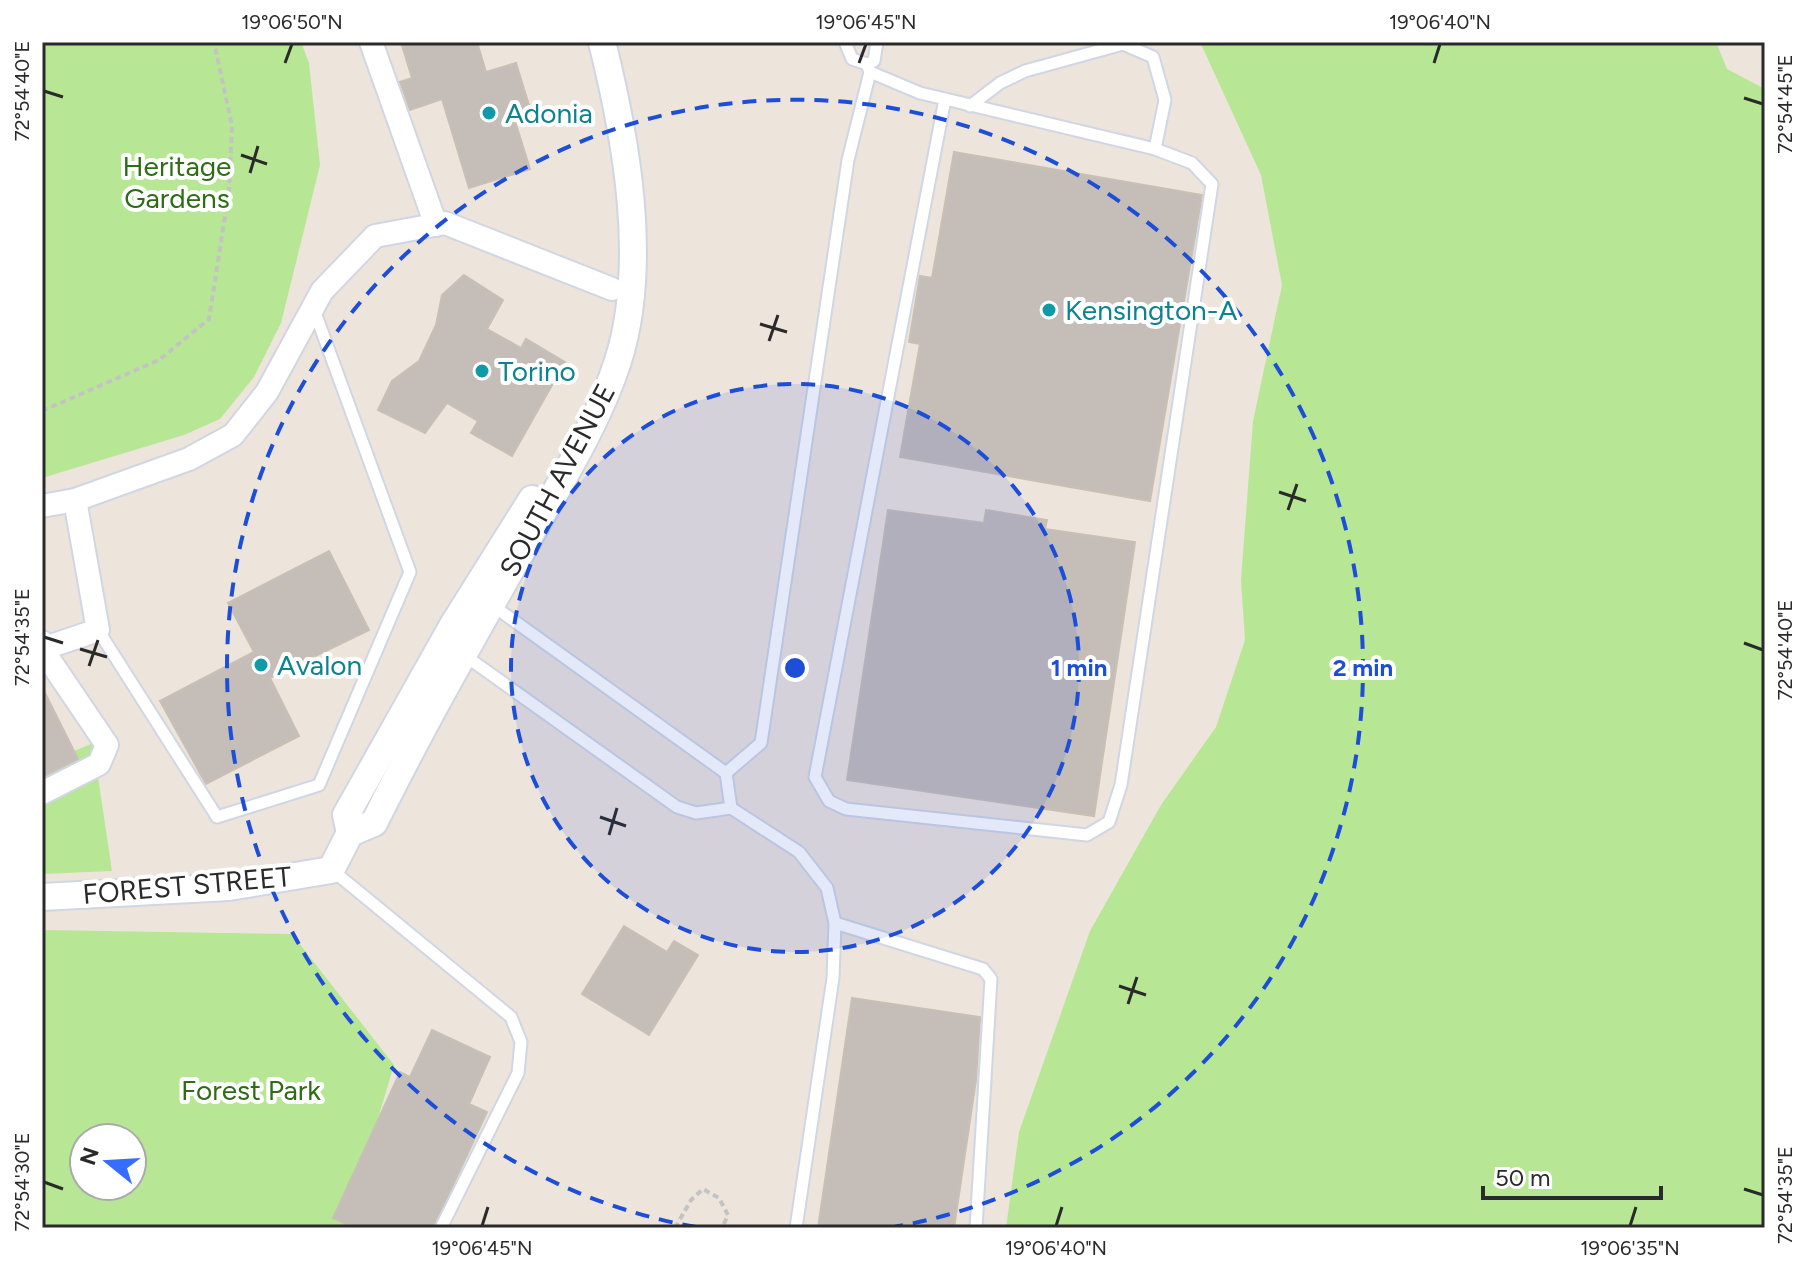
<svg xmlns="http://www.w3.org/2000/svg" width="1807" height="1270" viewBox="0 0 1807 1270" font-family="Figtree,sans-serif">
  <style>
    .green { fill: #b7e794; fill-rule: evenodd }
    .building { fill: #c5beb8; stroke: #c9c0b5; stroke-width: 2 }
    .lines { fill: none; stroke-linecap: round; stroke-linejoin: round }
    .service-casing { stroke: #d0d6e4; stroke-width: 15 }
    .minor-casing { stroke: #d0d6e4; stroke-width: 26 }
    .tertiary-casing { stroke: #d0d6e4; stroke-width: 30 }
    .path { stroke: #c3c3c3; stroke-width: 4; stroke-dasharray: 6 4; stroke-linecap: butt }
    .service { stroke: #fff; stroke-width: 11 }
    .minor { stroke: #fff; stroke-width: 22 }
    .tertiary { stroke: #fff; stroke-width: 26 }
    .ticks { fill: none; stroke: #2a2a2a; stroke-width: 3 }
    .ring { fill: none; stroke: #1d4ed8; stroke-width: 4; stroke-dasharray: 14 10 }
    .culture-dot { fill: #0f9aa8; stroke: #fff; stroke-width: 3 }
    .labels { text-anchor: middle; stroke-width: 8; stroke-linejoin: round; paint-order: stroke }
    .culture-label { font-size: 28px; fill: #0d838f; stroke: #fff; text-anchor: start }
    .park-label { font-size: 28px; fill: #2e6c15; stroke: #fff }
    .street-label { font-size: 28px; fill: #2a2a2a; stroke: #fff }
    .centre { fill: #1d4ed8; stroke: #fff; stroke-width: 4 }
    .ring-label { font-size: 24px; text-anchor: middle; font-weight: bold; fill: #1d4ed8; stroke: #fff; stroke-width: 8; stroke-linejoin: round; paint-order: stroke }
    .neatline { fill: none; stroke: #2a2a2a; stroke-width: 3 }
    .ticks-label { font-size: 20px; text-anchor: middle; fill: #2a2a2a }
  </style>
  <rect width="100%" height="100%" fill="#ede4db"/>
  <g class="green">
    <path d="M 42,42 L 301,42 L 309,63 L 320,165 L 281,323 L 254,377 L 220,419 L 184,435 L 42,478 Z"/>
    <path d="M 1200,42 L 1716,42 L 1727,69 L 1765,89 L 1765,1228 L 1006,1228 L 1019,1132 L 1090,931 L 1161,805 L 1216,727 L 1245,640 L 1241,580 L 1253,421 L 1282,285 L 1261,175 Z"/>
    <path d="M 93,743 L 112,871 L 42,874 L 42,765 Z"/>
    <path d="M 42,930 L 292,934 L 394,1065 L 345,1228 L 42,1228 ZM 84,1138 L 132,1138 L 132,1186 L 84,1186 Z"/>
  </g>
  <g class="building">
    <path d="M 401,42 L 477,42 L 486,72 L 516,63 L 532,115 L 515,121 L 530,169 L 469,188 L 442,99 L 410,110 L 400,82 L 412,78 Z"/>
    <path d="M 954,152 L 1202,195 L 1150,501 L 900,457 L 920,344 L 909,342 L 920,276 L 932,278 Z"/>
    <path d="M 464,275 L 503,300 L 487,329 L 521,348 L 526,339 L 565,362 L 512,456 L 471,433 L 478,421 L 447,403 L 425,433 L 378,410 L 392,381 L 419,361 L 436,325 L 442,295 Z"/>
    <path d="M 888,510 L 984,523 L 986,510 L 1047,520 L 1045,529 L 1135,542 L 1094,816 L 847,780 Z"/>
    <path d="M 329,551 L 369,630 L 270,678 L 299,736 L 206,784 L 160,701 L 254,652 L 228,603 Z"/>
    <path d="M 42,687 L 78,759 L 42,777 Z"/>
    <path d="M 624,926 L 667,952 L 674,941 L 698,955 L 649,1035 L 582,994 Z"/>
    <path d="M 852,998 L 980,1017 L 976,1080 L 954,1228 L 818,1228 Z"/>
    <path d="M 432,1030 L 490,1057 L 469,1104 L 487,1112 L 433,1228 L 355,1228 L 333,1218 L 400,1072 L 410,1077 Z"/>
  </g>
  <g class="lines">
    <g class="service-casing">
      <g id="service">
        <path d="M 845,42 L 852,59 L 867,64"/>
        <path d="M 867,64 L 874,61 L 877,42"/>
        <path d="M 870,72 L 920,93 L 1155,149 L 1192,163 L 1212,184 L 1121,785 L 1109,822 L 1087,835 L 846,809 L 829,801 L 815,777 L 945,99"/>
        <path d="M 970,106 L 1000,83 L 1025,71 L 1123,44 L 1153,57 L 1165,100 L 1155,149"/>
        <path d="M 492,605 L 726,773 L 731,808"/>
        <path d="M 98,630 L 217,817 L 319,785 L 410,572 L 313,307"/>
        <path d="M 464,655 L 677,807 L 696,813 L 731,808 L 799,852 L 827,888 L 835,923 L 833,978 L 796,1228"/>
        <path d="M 726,773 L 761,743 L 848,160 L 870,72 L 867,64"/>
        <path d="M 332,870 L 511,1017 L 521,1042 L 518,1073 L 441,1228"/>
        <path d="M 835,923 L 983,969 L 991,979 L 976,1228"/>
      </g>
    </g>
    <g class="minor-casing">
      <g id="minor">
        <path d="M 371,42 L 436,225"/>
        <path d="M 42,506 L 75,500 L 189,459 L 233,435 L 267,392 L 322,291 L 375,236 L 445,223 L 612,289"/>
        <path d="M 42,642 L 45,648 L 98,630 L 75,500"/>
        <path d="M 42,649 L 107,745 L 99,764 L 42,793"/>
      </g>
    </g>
    <g class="tertiary-casing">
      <g id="tertiary">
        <path d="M 350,833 L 346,815 L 453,625 L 532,499"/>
        <path d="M 42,897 L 229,887 L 331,870 L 350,833 L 374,823 C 421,728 473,637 525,545 C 558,486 597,426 618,361 C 649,263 626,138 602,42"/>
      </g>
    </g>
    <g class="path">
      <path d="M 42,411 L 159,360 L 209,319 L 229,191 L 232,126 L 214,42"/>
      <path d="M 675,1228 L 691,1200 L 703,1189 L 719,1198 L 728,1215 L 722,1228"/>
    </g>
    <use href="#service" class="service"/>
    <use href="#minor" class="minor"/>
    <use href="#tertiary" class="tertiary"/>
  </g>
  <path class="ticks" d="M 285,63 L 292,44M 859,63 L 866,44M 1434,63 L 1440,44M 44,91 L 63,97M 1744,98 L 1763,104M 241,155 L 267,164M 250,173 L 258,146M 760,324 L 787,332M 769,341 L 778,315M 1279,492 L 1306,501M 1288,510 L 1297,484M 44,637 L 63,643M 1744,643 L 1763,650M 80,649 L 107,657M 89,666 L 98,640M 600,817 L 626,826M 609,835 L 617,808M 1119,986 L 1146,995M 1128,1004 L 1137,977M 44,1182 L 63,1189M 1744,1189 L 1763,1195M 482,1226 L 488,1207M 1056,1226 L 1062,1207M 1630,1226 L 1636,1207"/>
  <circle cx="795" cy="668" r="284" fill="#1d4ed8" fill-opacity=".12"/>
  <g class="ring">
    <circle cx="795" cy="668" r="284"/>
    <path d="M696 1227A568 568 0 1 1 894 1227"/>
  </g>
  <g class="culture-dot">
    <circle cx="489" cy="113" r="8"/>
    <circle cx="1049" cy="310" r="8"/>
    <circle cx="482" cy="371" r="8"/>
    <circle cx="261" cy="665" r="8"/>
  </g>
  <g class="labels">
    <g class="culture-label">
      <text x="505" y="123">Adonia</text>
      <text x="1065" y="320">Kensington-A</text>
      <text x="498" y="381">Torino</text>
      <text x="277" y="675">Avalon</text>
    </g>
    <g class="park-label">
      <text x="177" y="176">Heritage<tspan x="177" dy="32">Gardens</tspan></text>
      <text x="251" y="1100">Forest Park</text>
    </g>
    <g class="street-label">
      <text transform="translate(557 480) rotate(-62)" y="10">SOUTH AVENUE</text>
      <text transform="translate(187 885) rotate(-5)" y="10">FOREST STREET</text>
    </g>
  </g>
  <circle cx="795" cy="668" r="12" class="centre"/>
  <g class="ring-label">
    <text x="1079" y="676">1 min</text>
    <text x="1363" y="676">2 min</text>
  </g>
  <rect width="1807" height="1270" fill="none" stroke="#ffffff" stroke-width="88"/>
  <g transform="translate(108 1162) rotate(288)"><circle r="38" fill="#ffffff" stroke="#aaaaaa" stroke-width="2"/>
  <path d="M0-6L14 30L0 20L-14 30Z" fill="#366cff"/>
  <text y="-12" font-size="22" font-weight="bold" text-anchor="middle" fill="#2a2a2a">N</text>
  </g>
  <path d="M1483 1186v12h178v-12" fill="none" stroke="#2a2a2a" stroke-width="4"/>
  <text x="1495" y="1186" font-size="24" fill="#2a2a2a" stroke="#ffffff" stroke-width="6" paint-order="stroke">50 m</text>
  <rect x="44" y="44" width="1719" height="1182" class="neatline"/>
  <g class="ticks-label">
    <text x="292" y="29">19°06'50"N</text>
    <text x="866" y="29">19°06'45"N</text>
    <text x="1440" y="29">19°06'40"N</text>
    <text transform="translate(22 91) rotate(-90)" y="7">72°54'40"E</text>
    <text transform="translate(1785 104) rotate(-90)" y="7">72°54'45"E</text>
    <text transform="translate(22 637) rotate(-90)" y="7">72°54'35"E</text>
    <text transform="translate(1785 650) rotate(-90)" y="7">72°54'40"E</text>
    <text transform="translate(22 1182) rotate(-90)" y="7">72°54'30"E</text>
    <text transform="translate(1785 1195) rotate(-90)" y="7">72°54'35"E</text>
    <text x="482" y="1255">19°06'45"N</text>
    <text x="1056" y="1255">19°06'40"N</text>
    <text x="1630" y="1255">19°06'35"N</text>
  </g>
</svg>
